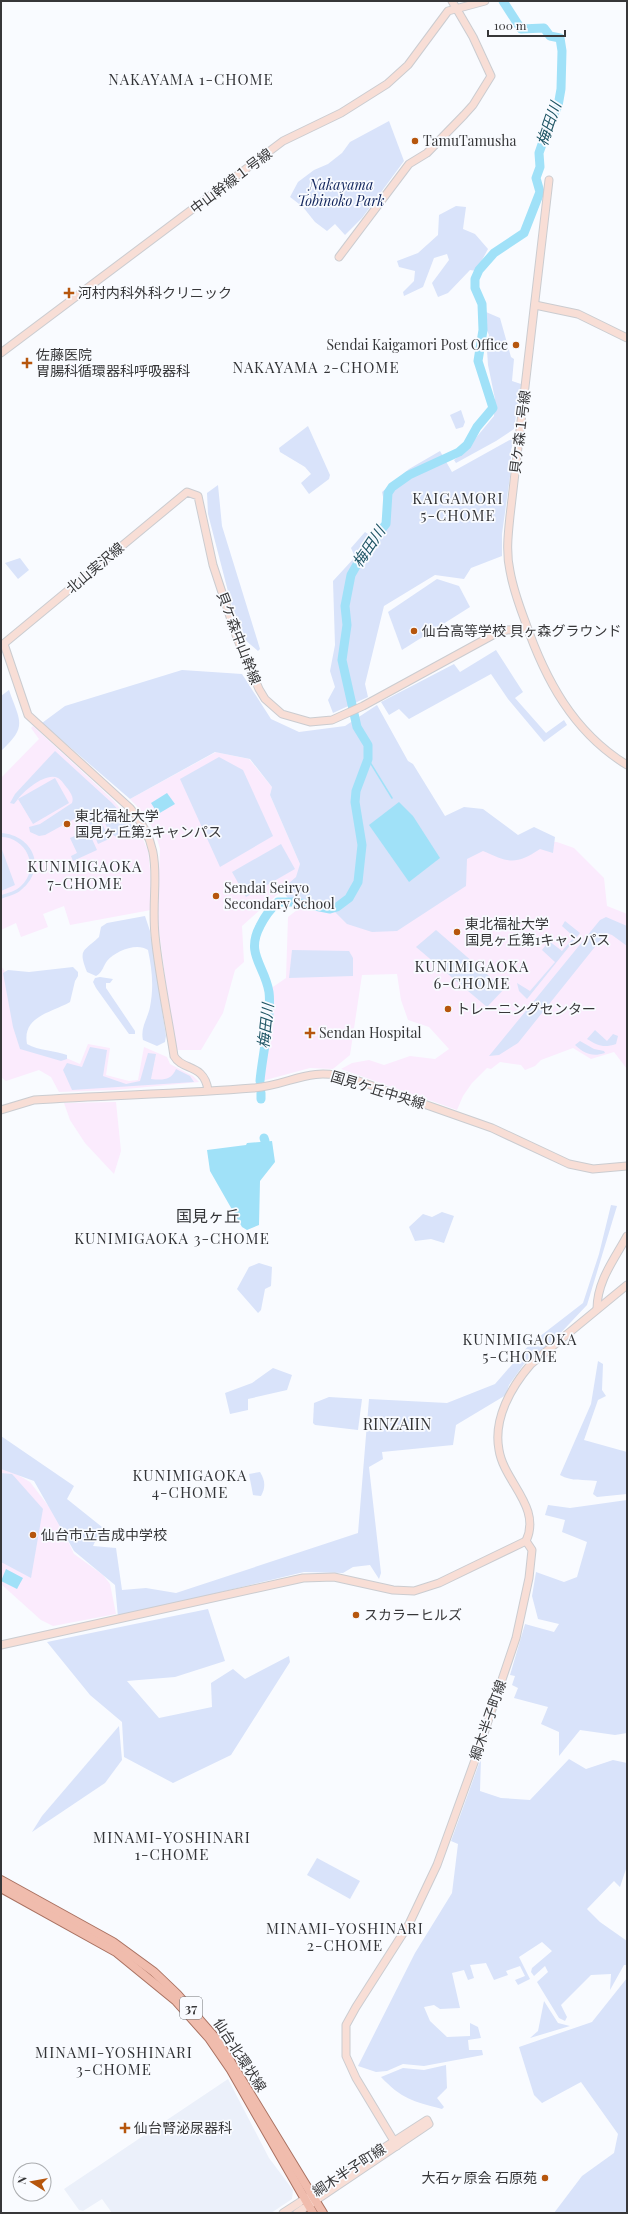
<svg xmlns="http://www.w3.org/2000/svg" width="628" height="2214" viewBox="0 0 628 2214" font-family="'Playfair Display','Noto Sans JP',serif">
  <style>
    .built { fill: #ebf0fa }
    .education { fill: #fbebfd }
    .green { fill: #d9e3fa }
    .water { fill: #a0e1f8 }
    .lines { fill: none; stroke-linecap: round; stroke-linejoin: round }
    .stream { stroke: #a0e1f8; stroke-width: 1.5 }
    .river { stroke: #a0e1f8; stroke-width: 9 }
    .secondary-casing { stroke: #cbccd0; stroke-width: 9 }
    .primary-casing { stroke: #a97161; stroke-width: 10 }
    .secondary { stroke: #f8ded6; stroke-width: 7 }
    .primary { stroke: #f0bcad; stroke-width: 8 }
    .poi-dot { fill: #b6560d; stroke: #f9fbff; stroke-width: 1.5 }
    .labels { text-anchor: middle; stroke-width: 3.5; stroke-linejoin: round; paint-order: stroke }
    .shield { fill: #f9fbff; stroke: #717274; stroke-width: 1 }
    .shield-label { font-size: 13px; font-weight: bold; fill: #373739 }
    .poi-label { font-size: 14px; fill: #373739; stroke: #f9fbff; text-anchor: start }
    .street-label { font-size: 14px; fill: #373739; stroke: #f9fbff }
    .park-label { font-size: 14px; font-style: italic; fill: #11255c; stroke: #f9fbff }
    .neighbourhood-label { font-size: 15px; letter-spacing: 1px; fill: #323336; stroke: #f9fbff }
    .water-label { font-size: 15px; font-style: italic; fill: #1f5565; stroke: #f9fbff }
    .quarter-label { font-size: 16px; fill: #323336; stroke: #f9fbff }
  </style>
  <rect width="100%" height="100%" fill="#f9fbff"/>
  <path class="built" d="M 228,2079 L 269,2158 L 293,2190 L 292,2199 L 271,2213 L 112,2213 L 102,2199 L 83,2211 L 79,2210 L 64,2189 Z"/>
  <g class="education">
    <path d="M 33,726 L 113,800 L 140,832 L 148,851 L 151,880 L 151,910 L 70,925 L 64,906 L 43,914 L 48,927 L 21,937 L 16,923 L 1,930 L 1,778 L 39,739 L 31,728 Z"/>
    <path d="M 216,752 L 249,759 L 272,787 L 270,795 L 300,864 L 297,877 L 242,926 L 244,962 L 235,970 L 223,1013 L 201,1050 L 175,1050 L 157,916 L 160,849 L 155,832 L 144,814 L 130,799 Z"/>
    <path d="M 444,832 L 557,842 L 574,848 L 604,878 L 607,906 L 627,914 L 627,1069 L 614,1052 L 591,1059 L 573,1048 L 541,1060 L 535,1066 L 525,1070 L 521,1065 L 500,1062 L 491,1069 L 487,1068 L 472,1083 L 463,1096 L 457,1110 L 341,1069 L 352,1063 L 369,1060 L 384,1065 L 410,1056 L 435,1059 L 449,1049 L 429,1027 L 408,1020 L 401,1000 L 397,974 L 362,975 L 350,1055 L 333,1069 L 310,1068 L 262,1081 L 271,1003 L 270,989 L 286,978 L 288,917 L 349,869 Z"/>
    <path d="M 1,966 L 11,980 L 25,1050 L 50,1051 L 80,1064 L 88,1044 L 110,1048 L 106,1075 L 129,1081 L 138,1080 L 144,1047 L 167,1057 L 170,1064 L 193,1076 L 199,1082 L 115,1090 L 59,1092 L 51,1077 L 39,1070 L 6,1081 L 1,1077 Z"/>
    <path d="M 116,1102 L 121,1151 L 114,1174 L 85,1143 L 70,1120 L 64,1103 Z"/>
    <path d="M 1,1465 L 30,1482 L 56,1516 L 74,1554 L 103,1575 L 110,1584 L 116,1614 L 53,1626 L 41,1620 L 1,1584 Z"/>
  </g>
  <g class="green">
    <path d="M 389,121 L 404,161 L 362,218 L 345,235 L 335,224 L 327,231 L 315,222 L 303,207 L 290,197 L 298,182 L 314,170 L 328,164 L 342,153 L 350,142 Z"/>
    <path d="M 456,206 L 466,207 L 463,229 L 475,234 L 488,249 L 476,271 L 470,270 L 448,293 L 438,297 L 432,283 L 449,260 L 447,254 L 434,258 L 423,287 L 404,296 L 403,292 L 414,281 L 415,271 L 399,267 L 397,261 L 418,253 L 438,235 L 439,215 Z"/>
    <path d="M 486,312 L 500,318 L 511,357 L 514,359 L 512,381 L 521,384 L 514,429 L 496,441 L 456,463 L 454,460 L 465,451 L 494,416 L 495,399 L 488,365 L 487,350 L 489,335 L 485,326 Z"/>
    <path d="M 461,410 L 465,422 L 463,427 L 456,429 L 450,415 Z"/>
    <path d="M 308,426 L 330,475 L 329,479 L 309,494 L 301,483 L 311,474 L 305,467 L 280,452 L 279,448 Z"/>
    <path d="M 515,437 L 511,450 L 511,469 L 502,534 L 502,556 L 471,568 L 464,579 L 435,575 L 384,606 L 365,684 L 368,697 L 333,713 L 328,700 L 335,687 L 330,671 L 335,645 L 333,581 L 355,557 L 351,548 L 365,532 L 376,539 L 389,525 L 382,492 L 409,469 L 440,451 L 452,472 Z"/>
    <path d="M 218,485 L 222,526 L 260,649 L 258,651 L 244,639 L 231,603 L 208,514 L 207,493 Z"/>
    <path d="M 20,558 L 29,570 L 18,579 L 5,563 Z"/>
    <path d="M 437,579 L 459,586 L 470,607 L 402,650 L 388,612 Z"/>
    <path d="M 496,650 L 523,692 L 515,698 L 546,733 L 564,720 L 567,725 L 544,742 L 508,699 L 491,674 L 409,719 L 399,709 L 389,715 L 381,702 L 454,664 L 460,672 Z"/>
    <path d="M 182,670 L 242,674 L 271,719 L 299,732 L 345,726 L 377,705 L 408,761 L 413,764 L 445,816 L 464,807 L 483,809 L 518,835 L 534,827 L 555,837 L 553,853 L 540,849 C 515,866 508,862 483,851 L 467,859 L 466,886 L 397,931 L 372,932 L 347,924 L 334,911 L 293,904 L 281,890 L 296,877 L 300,864 L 270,795 L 272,787 L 250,759 L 215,752 L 130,799 L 42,723 L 65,706 Z"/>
    <path d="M 9,690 C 20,722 28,726 1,751 L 1,696 Z"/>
    <path d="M 55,751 L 112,803 L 131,824 L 131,833 C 113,847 105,825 101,812 L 96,810 L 87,812 L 45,835 L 39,836 L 30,832 L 29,827 L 40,824 L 72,803 C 74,797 71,794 68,789 C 65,786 62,780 58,778 C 46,772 25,790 18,799 L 55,778 L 69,803 L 33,824 L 18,799 L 14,804 L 10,803 L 15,794 Z"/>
    <path d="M 219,757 L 243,770 L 273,836 L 220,867 L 180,779 Z"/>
    <path d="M 97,812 L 109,839 L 98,844 L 87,818 Z"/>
    <path d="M 88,830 L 97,850 L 73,861 L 71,856 L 77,853 L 70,838 Z"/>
    <path d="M 1,833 C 33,835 48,869 21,890 C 16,895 7,896 1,899 L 1,895 C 8,893 16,891 21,886 C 41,868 26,837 1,837 Z"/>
    <path d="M 281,844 L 295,869 L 246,897 L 232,872 Z"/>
    <path d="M 1,847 L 15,885 L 1,891 Z"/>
    <path d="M 145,916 L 150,931 L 166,1036 L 165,1042 L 157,1046 L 143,1040 C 140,1028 148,1018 150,1007 C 154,987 152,969 148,950 C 137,942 115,951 107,961 C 103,966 103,972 96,976 L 87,972 C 78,949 83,952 99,937 L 101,927 L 107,923 Z"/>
    <path d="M 606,917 L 627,926 L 627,946 L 612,935 L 606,933 L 518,1043 L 499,1055 L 489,1056 L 600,920 Z"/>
    <path d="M 565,921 L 580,933 L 527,999 L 519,991 L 517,983 L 530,991 L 555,962 L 542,950 L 549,941 L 562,951 L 574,937 L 562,926 Z"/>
    <path d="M 436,930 L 504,989 L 487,1007 L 416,947 Z"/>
    <path d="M 292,950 L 349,951 L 353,958 L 353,976 L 289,978 Z"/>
    <path d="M 73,967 L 78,972 L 78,976 L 75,981 L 70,1002 C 51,1013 22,1016 27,1044 C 39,1051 54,1050 67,1055 L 67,1059 L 61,1061 L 20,1049 L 13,1027 L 3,973 L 8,970 L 29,972 Z"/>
    <path d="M 100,977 L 113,979 L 110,983 L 106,983 L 106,988 L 135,1031 L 135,1034 L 129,1034 L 96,988 L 93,982 L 95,978 Z"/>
    <path d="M 595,1030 L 607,1041 L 613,1034 L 618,1036 L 616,1044 C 604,1048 598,1046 587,1039 Z"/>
    <path d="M 580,1041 L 594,1049 L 604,1051 L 605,1053 C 592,1057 585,1054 575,1045 Z"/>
    <path d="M 90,1047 L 107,1050 L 103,1076 L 126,1084 L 140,1081 L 148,1053 L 156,1054 L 151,1079 C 162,1080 171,1081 176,1069 L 190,1076 L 194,1082 L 72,1090 L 63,1070 L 67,1063 L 82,1067 Z"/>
    <path d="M 611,1205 L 617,1206 L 587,1305 L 554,1340 L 524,1364 L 509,1385 L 506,1395 L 456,1425 L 453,1445 L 382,1452 L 383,1459 L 369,1467 L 381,1573 L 379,1579 L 370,1565 L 353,1567 L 343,1573 L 304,1572 L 118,1617 L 115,1585 L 74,1551 L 34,1481 L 1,1469 L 1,1436 L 74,1486 L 67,1499 L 102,1527 L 93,1546 L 116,1548 L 122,1590 L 146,1588 L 176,1593 L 358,1533 L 369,1399 L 447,1403 L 495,1384 L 530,1344 L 583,1303 L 599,1254 Z"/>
    <path d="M 442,1212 L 454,1216 L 444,1243 L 431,1239 L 415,1241 L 409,1227 L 423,1214 L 432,1217 Z"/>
    <path d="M 259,1263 L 272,1267 L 271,1286 L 265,1289 L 261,1310 L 258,1313 L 237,1289 L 249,1267 Z"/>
    <path d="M 598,1361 L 603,1364 L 602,1390 L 606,1396 L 598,1400 L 584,1440 L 627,1452 L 627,1494 L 597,1497 L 593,1494 L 597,1481 C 583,1479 572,1482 560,1475 L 591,1404 Z"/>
    <path d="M 273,1368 L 292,1375 L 287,1390 L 248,1399 L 248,1410 L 230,1414 L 225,1393 L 252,1383 Z"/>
    <path d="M 329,1397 L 362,1399 L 358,1430 L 315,1425 L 313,1423 L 314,1403 Z"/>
    <path d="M 260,1472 C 265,1480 266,1487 261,1496 L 253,1495 L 249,1474 Z"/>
    <path d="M 1,1473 L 12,1474 L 43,1509 L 31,1578 L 1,1562 Z"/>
    <path d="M 627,1500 L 627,1733 L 615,1735 L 580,1730 L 559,1756 L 559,1732 L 541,1724 L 548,1707 L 514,1698 L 518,1688 L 512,1685 L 515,1676 L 510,1675 L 525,1624 L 554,1632 L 559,1624 L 538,1619 L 532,1596 L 536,1572 L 564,1582 L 577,1577 L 587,1542 L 562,1532 L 565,1520 L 545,1515 L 548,1505 L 570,1508 Z"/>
    <path d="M 208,1609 L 225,1661 L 175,1677 L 127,1681 L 159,1718 L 212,1707 L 211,1683 L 233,1669 L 245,1679 L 289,1656 L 290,1662 L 231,1755 L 173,1783 L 124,1757 L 122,1722 L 90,1695 L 47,1642 Z"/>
    <path d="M 119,1726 L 122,1760 L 105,1783 L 32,1832 L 42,1816 Z"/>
    <path d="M 481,1758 L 480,1791 L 501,1798 L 530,1800 L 569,1759 L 586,1769 L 613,1760 L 627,1763 L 627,1866 L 620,1887 L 614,1881 L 587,1909 L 600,1922 L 627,1941 L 627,1965 L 624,1965 L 610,1990 L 611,1974 L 591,1975 L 561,2005 L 567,2017 L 565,2021 L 559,2018 L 537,1982 L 548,1972 L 545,1966 L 534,1976 L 531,1972 L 532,1968 L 552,1951 L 542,1942 L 519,1957 L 530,1979 L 518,1985 L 515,1980 L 525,1976 L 520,1966 L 506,1971 L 508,1975 L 494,1980 L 486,1963 L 470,1965 L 474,1978 L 468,1980 L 464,1970 L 452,1973 L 460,2008 L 440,2009 L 434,2005 L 424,2007 L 430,2021 L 447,2037 L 470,2036 L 470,2023 L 478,2027 L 481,2038 L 468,2040 L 469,2050 L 482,2050 L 483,2055 L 424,2066 L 403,2064 L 387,2071 L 376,2072 L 358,2066 L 415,1953 L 452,1893 L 458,1844 L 451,1841 Z"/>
    <path d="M 317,1858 L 360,1881 L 350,1899 L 307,1875 Z"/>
    <path d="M 627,1978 L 627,2213 L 554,2213 L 582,2176 L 614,2153 L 618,2134 L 581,2082 L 542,2103 L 534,2095 L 519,2047 L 592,2022 Z"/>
    <path d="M 544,2001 L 558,2023 L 570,2026 L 530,2038 L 538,2031 Z"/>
    <path d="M 446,2065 L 447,2088 L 437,2098 L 444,2107 L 442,2109 C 412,2101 402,2099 381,2077 L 403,2068 L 424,2070 Z"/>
  </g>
  <g class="water">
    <path d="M 167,793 L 175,804 L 158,814 L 151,803 Z"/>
    <path d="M 399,802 L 413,816 L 440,858 L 409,882 L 369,825 Z"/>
    <path d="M 272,1141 L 275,1162 L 260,1181 L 259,1225 L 247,1230 L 242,1227 L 210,1171 L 207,1150 L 246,1145 L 247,1143 Z"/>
    <path d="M 6,1569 L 23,1578 L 17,1589 L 1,1581 Z"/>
  </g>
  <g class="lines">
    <path class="stream" d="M 368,759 L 392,798"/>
    <g class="river">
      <path d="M 260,1081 C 262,1057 272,1014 269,992 C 265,966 245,954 260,926 C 265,916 270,909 278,902 L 295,902 L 330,909 L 337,907 L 349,898 L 358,882 L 362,845 L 355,802 L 356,791 L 368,759 L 368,745 L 357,727 L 342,660 L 347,625 L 345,606 L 351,575 L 367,547 L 386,524 L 388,493 L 392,487 L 409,475 L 459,452 L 467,445 L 477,427 L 493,408 L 478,361 L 483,330 L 482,304 L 475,288 L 475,279 L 479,270 L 494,253 L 524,233 L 540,192 L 536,178 L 540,167 L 539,153 L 549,124 L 558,106 L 561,89 L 562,51 L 560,38 L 550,36 L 544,28 L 521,29 L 503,1"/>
      <path d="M 261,1093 L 261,1099"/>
      <path d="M 264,1138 L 265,1141"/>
    </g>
    <g class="secondary-casing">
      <g id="secondary">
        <path d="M 549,180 L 510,516 C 508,535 506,553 510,571 C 513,588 519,605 525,621 C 545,679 573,732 627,765"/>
        <path d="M 339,257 L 409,164 L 427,153 L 464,115 L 473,105 L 491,76 L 473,37 L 452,1"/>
        <path d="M 535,305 L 578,314 L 627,338"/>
        <path d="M 1,353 L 283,141 L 341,113 L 387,84 L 408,65 L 448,11 L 485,1"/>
        <path d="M 4,644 L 28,715 L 130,808 C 168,852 150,884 155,935 C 159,976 168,1016 174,1056 C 182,1071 204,1063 208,1090"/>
        <path d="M 1,646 L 187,492 L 198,496 L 213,565 L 237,638 L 259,689 L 265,699 L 282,714 L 310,722 L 332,720 L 363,706 L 493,635 L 507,630 L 527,628"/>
        <path d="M 1,1110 L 34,1100 C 107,1095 180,1094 253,1088 C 292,1085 306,1066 350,1078 L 492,1128 L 569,1164 L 593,1169 L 627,1166"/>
        <path d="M 597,1309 C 597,1281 614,1260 627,1236"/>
        <path d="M 1,1645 L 303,1578 L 334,1577 L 393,1590 L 414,1591 L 439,1583 L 526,1541"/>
        <path d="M 397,2146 L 356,2078 L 346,2056 L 346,2025 L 356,2007 L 409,1924 L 437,1865 L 475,1760 L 516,1638 L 529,1578 L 532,1550 L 526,1541 C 542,1507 504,1482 499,1450 C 493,1419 511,1387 531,1364 L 627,1285"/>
        <path d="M 283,2213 L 427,2120 L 429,2124 L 297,2213"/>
      </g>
    </g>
    <g class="primary-casing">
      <g id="primary">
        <path d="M 1,1880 L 113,1942 L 154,1972 L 177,1994 L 218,2041 L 323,2213"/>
        <path d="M 1,1888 L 116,1952 L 176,2001 L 209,2038 L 231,2070 L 313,2213"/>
      </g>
    </g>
    <use href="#secondary" class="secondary"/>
    <use href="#primary" class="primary"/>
  </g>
  <g class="poi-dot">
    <circle cx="415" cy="141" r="4"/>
    <path d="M67 287h4v4h4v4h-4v4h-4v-4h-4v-4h4z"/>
    <circle cx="516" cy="345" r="4"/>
    <path d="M25 357h4v4h4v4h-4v4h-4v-4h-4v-4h4z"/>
    <circle cx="414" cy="631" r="4"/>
    <circle cx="67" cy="824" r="4"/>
    <circle cx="216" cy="896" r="4"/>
    <circle cx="457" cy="932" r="4"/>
    <circle cx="448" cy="1009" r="4"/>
    <path d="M308 1027h4v4h4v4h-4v4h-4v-4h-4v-4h4z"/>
    <circle cx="33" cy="1535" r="4"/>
    <circle cx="356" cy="1615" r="4"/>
    <path d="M123 2122h4v4h4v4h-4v4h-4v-4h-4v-4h4z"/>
    <circle cx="545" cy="2178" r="4"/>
  </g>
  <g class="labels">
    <rect class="shield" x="180" y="1997" width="22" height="22" rx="3"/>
    <g class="shield-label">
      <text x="191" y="2013">37</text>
    </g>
    <g class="poi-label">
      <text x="423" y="146">TamuTamusha</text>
      <text x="78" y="298">河村内科外科クリニック</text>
      <text x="508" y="350" text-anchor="end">Sendai Kaigamori Post Office</text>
      <text x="36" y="360">佐藤医院<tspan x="36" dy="16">胃腸科循環器科呼吸器科</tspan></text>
      <text x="422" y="636">仙台高等学校 貝ヶ森グラウンド</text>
      <text x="75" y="821">東北福祉大学<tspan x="75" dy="16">国見ヶ丘第2キャンパス</tspan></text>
      <text x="224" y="893">Sendai Seiryo<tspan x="224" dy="16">Secondary School</tspan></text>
      <text x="465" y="929">東北福祉大学<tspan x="465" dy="16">国見ヶ丘第1キャンパス</tspan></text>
      <text x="456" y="1014">トレーニングセンター</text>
      <text x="319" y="1038">Sendan Hospital</text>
      <text x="41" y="1540">仙台市立吉成中学校</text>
      <text x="364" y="1620">スカラーヒルズ</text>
      <text x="134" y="2133">仙台腎泌尿器科</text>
      <text x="537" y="2183" text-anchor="end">大石ヶ原会 石原苑</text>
    </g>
    <g class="street-label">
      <text transform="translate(231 181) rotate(-37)" y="5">中山幹線１号線</text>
      <text transform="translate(520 432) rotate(-83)" y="5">貝ケ森１号線</text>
      <text transform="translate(95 568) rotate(-40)" y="5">北山実沢線</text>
      <text transform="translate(239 638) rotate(69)" y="5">貝ケ森中山幹線</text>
      <text transform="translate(378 1090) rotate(17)" y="5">国見ケ丘中央線</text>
      <text transform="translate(488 1720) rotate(-71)" y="5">綱木半子町線</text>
      <text transform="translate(240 2055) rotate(57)" y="5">仙台北環状線</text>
      <text transform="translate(349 2170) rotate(-33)" y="5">綱木半子町線</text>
    </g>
    <g class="park-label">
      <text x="341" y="190">Nakayama<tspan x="341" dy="16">Tobinoko Park</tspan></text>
    </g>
    <g class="neighbourhood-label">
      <text x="191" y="85">NAKAYAMA 1-CHOME</text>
      <text x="316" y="373">NAKAYAMA 2-CHOME</text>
      <text x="458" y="504">KAIGAMORI<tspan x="458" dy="17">5-CHOME</tspan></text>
      <text x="85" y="872">KUNIMIGAOKA<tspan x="85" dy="17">7-CHOME</tspan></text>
      <text x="472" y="972">KUNIMIGAOKA<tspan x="472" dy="17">6-CHOME</tspan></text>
      <text x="172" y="1244">KUNIMIGAOKA 3-CHOME</text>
      <text x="520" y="1345">KUNIMIGAOKA<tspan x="520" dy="17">5-CHOME</tspan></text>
      <text x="190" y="1481">KUNIMIGAOKA<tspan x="190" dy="17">4-CHOME</tspan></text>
      <text x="172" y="1843">MINAMI-YOSHINARI<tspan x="172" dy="17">1-CHOME</tspan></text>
      <text x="345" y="1934">MINAMI-YOSHINARI<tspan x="345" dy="17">2-CHOME</tspan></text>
      <text x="114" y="2058">MINAMI-YOSHINARI<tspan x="114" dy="17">3-CHOME</tspan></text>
    </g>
    <g class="water-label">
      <text transform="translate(549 124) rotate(-71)" y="5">梅田川</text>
      <text transform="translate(369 547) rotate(-56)" y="5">梅田川</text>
      <text transform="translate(266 1026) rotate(-84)" y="5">梅田川</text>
    </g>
    <g class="quarter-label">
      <text x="208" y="1222">国見ヶ丘</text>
      <text x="397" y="1430">RINZAIIN</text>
    </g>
  </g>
  <rect width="628" height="2214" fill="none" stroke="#373739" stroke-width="4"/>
  <g transform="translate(32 2182) rotate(281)"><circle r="19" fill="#f9fbff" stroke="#abadb0"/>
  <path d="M0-3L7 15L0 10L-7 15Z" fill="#b6560d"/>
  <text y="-6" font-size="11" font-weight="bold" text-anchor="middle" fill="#373739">N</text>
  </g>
  <path d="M488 30v6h77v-6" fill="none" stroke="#373739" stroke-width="2"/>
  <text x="494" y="30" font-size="12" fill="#373739" stroke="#f9fbff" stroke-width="3" paint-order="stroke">100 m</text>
</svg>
